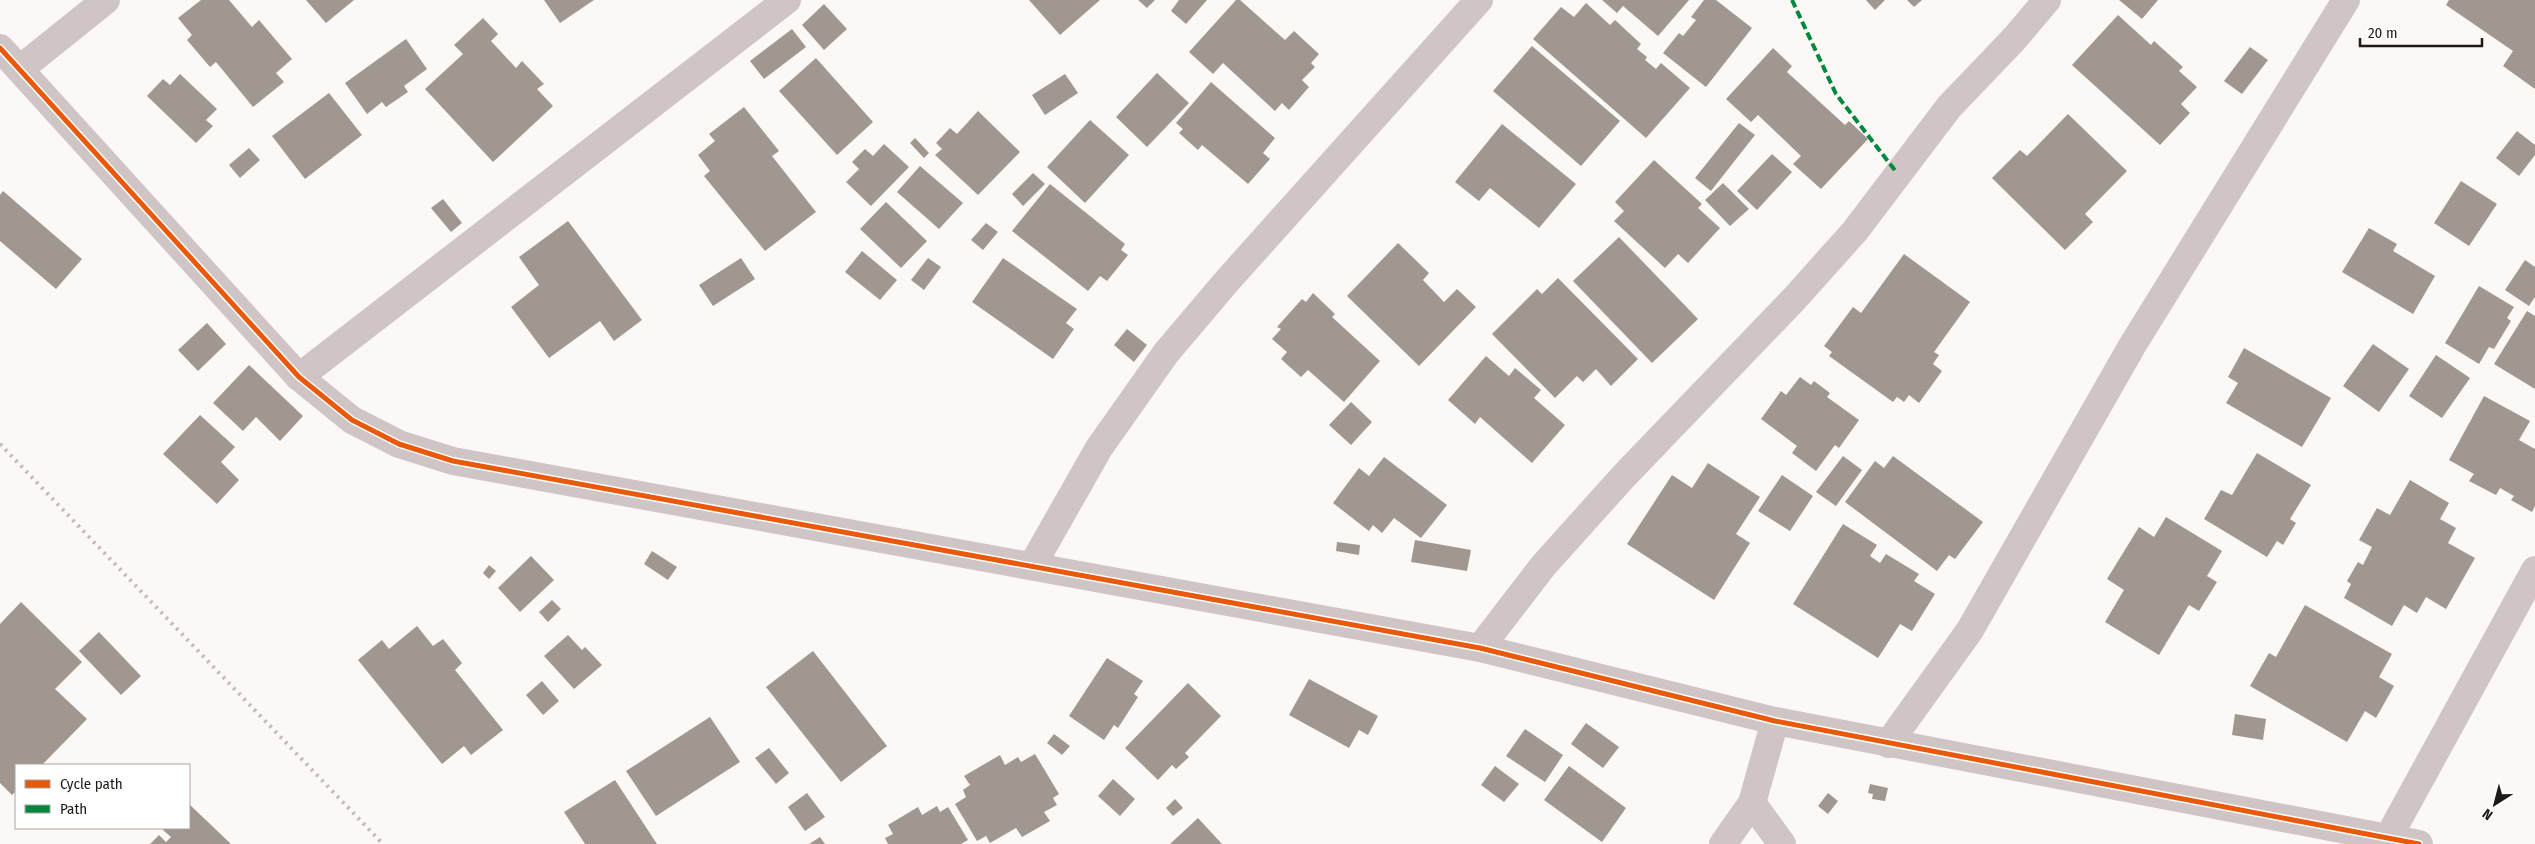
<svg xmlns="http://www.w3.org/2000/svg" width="2535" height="844" viewBox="0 0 2535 844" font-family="'Fira Sans Condensed',sans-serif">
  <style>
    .building { fill: #a09890 }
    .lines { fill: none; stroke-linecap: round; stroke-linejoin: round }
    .minor { stroke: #cec5c4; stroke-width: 28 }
    .rail { stroke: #c0bbba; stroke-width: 4; stroke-dasharray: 2.5 5; stroke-linecap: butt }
    .quiet { stroke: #00873e; stroke-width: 4; stroke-dasharray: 8 4; stroke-linecap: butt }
    .cycleway-casing { stroke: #fff; stroke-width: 8 }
    .cycleway { stroke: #e8590c; stroke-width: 5 }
  </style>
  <rect width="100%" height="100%" fill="#fcf8f6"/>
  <g class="building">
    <path d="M 201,0 L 229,0 L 252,27 L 259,20 L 292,59 L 276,73 L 284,82 L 253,107 L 216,62 L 210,67 L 187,40 L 192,35 L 178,18 Z"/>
    <path d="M 306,0 L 354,0 L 326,23 Z"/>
    <path d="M 544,0 L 594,0 L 560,23 Z"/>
    <path d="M 1029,0 L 1100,0 L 1060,35 Z"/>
    <path d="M 1138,0 L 1155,0 L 1147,8 Z"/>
    <path d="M 1179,0 L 1207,0 L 1186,24 L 1171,11 Z"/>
    <path d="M 1236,0 L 1240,0 L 1285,40 L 1294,31 L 1319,54 L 1311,63 L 1315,67 L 1302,80 L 1309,87 L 1289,110 L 1282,103 L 1275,111 L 1223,63 L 1213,74 L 1189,52 Z"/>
    <path d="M 1602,0 L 1689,0 L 1658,36 L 1623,6 L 1617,13 Z"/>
    <path d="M 1704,0 L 1716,0 L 1752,28 L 1706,87 L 1663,53 L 1679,33 L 1683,36 L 1696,20 L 1691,17 Z"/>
    <path d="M 1866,0 L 1885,0 L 1875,10 Z"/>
    <path d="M 1907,0 L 1922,0 L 1914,7 Z"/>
    <path d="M 2119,0 L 2158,0 L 2142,19 Z"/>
    <path d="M 2449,0 L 2535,0 L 2535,89 L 2503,66 L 2513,51 L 2446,5 Z"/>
    <path d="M 1586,3 L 1610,25 L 1615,20 L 1641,44 L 1637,49 L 1647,57 L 1645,60 L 1656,69 L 1661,63 L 1690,88 L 1646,138 L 1533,39 L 1561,7 L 1574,17 Z"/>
    <path d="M 824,4 L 847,29 L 824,50 L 802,25 Z"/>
    <path d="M 2118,15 L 2151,45 L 2154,41 L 2183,67 L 2179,71 L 2197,87 L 2181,104 L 2190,113 L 2160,145 L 2072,65 Z"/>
    <path d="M 483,18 L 498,34 L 491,41 L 516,68 L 522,61 L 544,84 L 537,89 L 553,106 L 493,162 L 425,89 L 463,54 L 454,45 Z"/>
    <path d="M 792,29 L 806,47 L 764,79 L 750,61 Z"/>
    <path d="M 406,39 L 427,69 L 404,86 L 408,92 L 386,107 L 382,102 L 367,114 L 345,83 Z"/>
    <path d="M 1532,46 L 1620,121 L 1581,166 L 1493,91 Z"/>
    <path d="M 2250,47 L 2268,60 L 2242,94 L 2224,81 Z"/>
    <path d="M 1773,48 L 1792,66 L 1787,72 L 1845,125 L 1849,121 L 1868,139 L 1821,189 L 1793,164 L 1801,156 L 1758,115 L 1751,122 L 1726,99 Z"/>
    <path d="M 816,58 L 873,122 L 837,155 L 779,91 Z"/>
    <path d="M 1157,73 L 1189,103 L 1147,147 L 1116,117 Z"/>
    <path d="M 180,74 L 217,109 L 206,120 L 213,126 L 196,143 L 147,96 L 163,79 L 170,85 Z"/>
    <path d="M 1065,74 L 1078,93 L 1045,115 L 1032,95 Z"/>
    <path d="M 1211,82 L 1275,138 L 1263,153 L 1270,159 L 1248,184 L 1202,145 L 1198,150 L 1179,133 L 1183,129 L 1176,123 Z"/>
    <path d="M 329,93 L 362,135 L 305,179 L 272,136 Z"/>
    <path d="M 744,107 L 779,151 L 772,156 L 816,212 L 765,251 L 704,176 L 710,171 L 698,155 L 715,141 L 709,134 Z"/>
    <path d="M 978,111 L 1020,152 L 978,195 L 935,155 L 942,149 L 936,143 L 950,128 L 957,134 Z"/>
    <path d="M 2068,114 L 2127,171 L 2085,214 L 2093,222 L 2065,250 L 1992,178 L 2020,150 L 2027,156 Z"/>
    <path d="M 1090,120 L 1129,155 L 1085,203 L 1047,167 Z"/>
    <path d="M 1739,123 L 1755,135 L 1711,191 L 1695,178 Z"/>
    <path d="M 1502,124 L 1576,184 L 1539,228 L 1490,188 L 1479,201 L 1455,182 Z"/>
    <path d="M 2517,131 L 2535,145 L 2535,155 L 2519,176 L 2496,158 Z"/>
    <path d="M 915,138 L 929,153 L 924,158 L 910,143 Z"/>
    <path d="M 884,144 L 909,167 L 871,206 L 846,182 L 859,169 L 852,162 L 865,149 L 873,156 Z"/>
    <path d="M 249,148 L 260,160 L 240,178 L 229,165 Z"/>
    <path d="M 1772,154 L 1792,172 L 1757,210 L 1737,191 Z"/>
    <path d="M 1654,160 L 1702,204 L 1698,208 L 1720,228 L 1688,263 L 1678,254 L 1665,268 L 1614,221 L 1624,211 L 1615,202 Z"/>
    <path d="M 920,166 L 963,203 L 939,229 L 897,192 Z"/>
    <path d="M 1033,173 L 1045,184 L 1023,206 L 1012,194 Z"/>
    <path d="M 2461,181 L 2497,204 L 2469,246 L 2434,223 Z"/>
    <path d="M 1723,183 L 1749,209 L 1730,226 L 1705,200 Z"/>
    <path d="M 1050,184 L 1125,244 L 1121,250 L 1128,255 L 1107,281 L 1100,276 L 1088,291 L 1012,231 Z"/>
    <path d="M 3,191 L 82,259 L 56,289 L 0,241 L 0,195 Z"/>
    <path d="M 443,199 L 462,223 L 451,232 L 431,208 Z"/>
    <path d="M 886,202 L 927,241 L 901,268 L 860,229 Z"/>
    <path d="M 568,221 L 642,320 L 614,341 L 600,321 L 549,358 L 511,307 L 539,285 L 519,257 Z"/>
    <path d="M 986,223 L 998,232 L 983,250 L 971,240 Z"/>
    <path d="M 2369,228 L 2397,244 L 2393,251 L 2435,276 L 2413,314 L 2342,272 Z"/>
    <path d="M 1619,237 L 1698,319 L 1652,363 L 1573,281 Z"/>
    <path d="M 1398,243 L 1429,273 L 1423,280 L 1444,302 L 1457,289 L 1476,307 L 1419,366 L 1347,296 Z"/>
    <path d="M 862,251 L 897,280 L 880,300 L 845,272 Z"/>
    <path d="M 1904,254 L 1970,302 L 1934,352 L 1939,355 L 1933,364 L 1942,371 L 1919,403 L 1909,395 L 1904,402 L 1897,397 L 1893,402 L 1829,356 L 1832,352 L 1824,346 L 1853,307 L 1861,313 Z"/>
    <path d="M 741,258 L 755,279 L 713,306 L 699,285 Z"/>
    <path d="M 928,258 L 941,267 L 924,290 L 911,280 Z"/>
    <path d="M 1003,258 L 1077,309 L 1066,323 L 1074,329 L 1053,359 L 972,302 Z"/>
    <path d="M 2525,260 L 2535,267 L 2535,297 L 2529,306 L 2505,290 Z"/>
    <path d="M 1558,278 L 1638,359 L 1611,386 L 1596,369 L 1583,382 L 1577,376 L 1555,398 L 1492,334 L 1537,289 L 1542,294 Z"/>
    <path d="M 2479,286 L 2514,307 L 2507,318 L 2511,321 L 2494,349 L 2489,347 L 2479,364 L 2445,343 Z"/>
    <path d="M 1313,293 L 1335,314 L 1332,317 L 1380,361 L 1344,402 L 1308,370 L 1301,377 L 1281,359 L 1287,352 L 1272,339 L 1281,329 L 1277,327 L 1302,299 L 1306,302 Z"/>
    <path d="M 2527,311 L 2535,316 L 2535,389 L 2494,364 Z"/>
    <path d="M 207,323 L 226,344 L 198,371 L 178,350 Z"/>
    <path d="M 1127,329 L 1147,345 L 1134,362 L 1114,345 Z"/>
    <path d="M 2373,344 L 2409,369 L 2379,412 L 2343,386 Z"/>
    <path d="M 2244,348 L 2331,398 L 2302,447 L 2226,403 L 2238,383 L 2228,377 Z"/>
    <path d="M 2436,355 L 2470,378 L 2442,418 L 2409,396 Z"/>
    <path d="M 1486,356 L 1509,376 L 1515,368 L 1541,390 L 1534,398 L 1565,425 L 1532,463 L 1480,417 L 1475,424 L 1448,400 Z"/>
    <path d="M 249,365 L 303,416 L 280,441 L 256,417 L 243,431 L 213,403 Z"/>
    <path d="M 1800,377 L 1811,385 L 1814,381 L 1830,393 L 1827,397 L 1859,420 L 1839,448 L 1835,445 L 1816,471 L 1792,453 L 1797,446 L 1761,419 L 1781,391 L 1786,395 Z"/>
    <path d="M 2484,396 L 2530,421 L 2519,440 L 2535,449 L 2535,506 L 2532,512 L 2511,500 L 2514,496 L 2500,488 L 2496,495 L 2469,481 L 2474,474 L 2449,460 Z"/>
    <path d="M 1351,402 L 1372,422 L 1351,445 L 1329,425 Z"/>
    <path d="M 200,415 L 235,447 L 221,462 L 239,480 L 217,504 L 163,454 Z"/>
    <path d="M 2257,453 L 2311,485 L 2290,519 L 2296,523 L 2283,545 L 2277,541 L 2267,557 L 2204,519 L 2221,490 L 2232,495 Z"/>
    <path d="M 1843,456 L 1862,470 L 1836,506 L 1816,492 Z"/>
    <path d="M 1893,456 L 1983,522 L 1955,559 L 1949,555 L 1937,571 L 1845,502 L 1875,461 L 1884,468 Z"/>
    <path d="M 1384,457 L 1447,505 L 1421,538 L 1394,518 L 1382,533 L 1373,525 L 1369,531 L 1333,503 L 1359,468 L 1369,476 Z"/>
    <path d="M 1708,463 L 1760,497 L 1736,534 L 1750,543 L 1714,600 L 1627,544 L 1672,475 L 1692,488 Z"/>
    <path d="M 1782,475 L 1813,496 L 1790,531 L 1758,511 Z"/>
    <path d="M 2410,480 L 2449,503 L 2440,519 L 2456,528 L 2448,543 L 2475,558 L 2446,609 L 2426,597 L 2417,613 L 2404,605 L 2392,626 L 2344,598 L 2351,584 L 2347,581 L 2358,562 L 2363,565 L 2372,547 L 2359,540 L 2377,508 L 2390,515 Z"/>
    <path d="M 2166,517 L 2222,551 L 2207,576 L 2217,582 L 2199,611 L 2189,605 L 2159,655 L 2105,622 L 2124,590 L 2107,579 L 2139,527 L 2154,537 Z"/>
    <path d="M 1843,524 L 1877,545 L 1870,556 L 1880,563 L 1886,554 L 1919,574 L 1914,581 L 1935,594 L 1912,631 L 1900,624 L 1878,658 L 1793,604 Z"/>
    <path d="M 1415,540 L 1471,550 L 1467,571 L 1411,562 Z"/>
    <path d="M 1337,542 L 1360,545 L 1359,555 L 1336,551 Z"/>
    <path d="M 652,551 L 677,567 L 668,580 L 644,564 Z"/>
    <path d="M 531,556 L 554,580 L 520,612 L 498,588 Z"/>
    <path d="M 489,565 L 496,571 L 489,579 L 483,573 Z"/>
    <path d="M 552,600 L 561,609 L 548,622 L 539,612 Z"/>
    <path d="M 21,602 L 82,662 L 55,689 L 87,719 L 42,765 L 16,765 L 16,791 L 12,795 L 0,783 L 0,624 Z"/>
    <path d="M 2305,605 L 2392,654 L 2379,677 L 2394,686 L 2376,718 L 2365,711 L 2347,742 L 2250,686 L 2269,653 L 2276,657 Z"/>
    <path d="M 417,626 L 433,646 L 443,639 L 462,663 L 455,670 L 503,730 L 471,755 L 464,746 L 442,764 L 358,660 L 382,640 L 389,649 Z"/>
    <path d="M 99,632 L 141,676 L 121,695 L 79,651 Z"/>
    <path d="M 568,635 L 582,650 L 585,647 L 602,665 L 574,689 L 544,656 Z"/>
    <path d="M 813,651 L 887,746 L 841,782 L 766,687 Z"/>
    <path d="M 1107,658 L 1143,681 L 1134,694 L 1138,697 L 1118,728 L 1114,725 L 1104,740 L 1069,716 Z"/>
    <path d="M 1309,679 L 1378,716 L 1368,735 L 1359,730 L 1349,748 L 1289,715 Z"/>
    <path d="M 542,681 L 559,701 L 543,715 L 526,695 Z"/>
    <path d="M 1188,683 L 1221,716 L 1185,753 L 1189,757 L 1176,769 L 1172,765 L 1158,780 L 1125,748 Z"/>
    <path d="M 2235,714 L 2266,719 L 2263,740 L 2232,735 Z"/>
    <path d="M 710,717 L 740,762 L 656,816 L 626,771 Z"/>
    <path d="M 1586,723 L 1619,747 L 1603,768 L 1571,744 Z"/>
    <path d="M 1525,729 L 1563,755 L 1545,782 L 1506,756 Z"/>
    <path d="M 1054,734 L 1070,746 L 1062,755 L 1047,743 Z"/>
    <path d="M 769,748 L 789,773 L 776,784 L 755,758 Z"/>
    <path d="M 1035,754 L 1059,794 L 1053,798 L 1057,805 L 1044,812 L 1050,821 L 1022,837 L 1016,828 L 990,843 L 986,836 L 977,841 L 955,804 L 966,797 L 963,790 L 970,785 L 964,776 L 1000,755 L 1005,765 L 1018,757 L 1021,762 Z"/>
    <path d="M 1495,766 L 1519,784 L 1504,802 L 1481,785 Z"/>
    <path d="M 1569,766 L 1626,808 L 1602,842 L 1544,800 Z"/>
    <path d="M 1113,779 L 1135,799 L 1120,816 L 1098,796 Z"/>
    <path d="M 615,780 L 657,844 L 585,844 L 564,812 Z"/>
    <path d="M 1870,784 L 1888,788 L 1885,801 L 1872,799 L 1873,794 L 1868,793 Z"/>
    <path d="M 807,793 L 825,817 L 805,831 L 788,807 Z"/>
    <path d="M 1828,793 L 1838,801 L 1828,814 L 1818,806 Z"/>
    <path d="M 1175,799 L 1183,808 L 1173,816 L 1166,808 Z"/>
    <path d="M 189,804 L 231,844 L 150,844 L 159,835 L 166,842 L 171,837 L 163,830 L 165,828 L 189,828 Z"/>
    <path d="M 937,806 L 940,812 L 948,807 L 968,840 L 961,844 L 888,844 L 885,838 L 893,834 L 888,825 L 918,807 L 922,815 Z"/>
    <path d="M 1198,818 L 1222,844 L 1170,844 Z"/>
    <path d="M 820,837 L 825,844 L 809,844 Z"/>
  </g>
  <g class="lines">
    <g class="minor">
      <path d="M 0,48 L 299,377 L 352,420 L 399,444 L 453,461 L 1480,648 L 1775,721 L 2419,844"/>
      <path d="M 20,69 L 106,0"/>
      <path d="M 299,377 L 787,0"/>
      <path d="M 1032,566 L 1099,448 L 1166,353 L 1227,281 L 1479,0"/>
      <path d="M 1480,648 L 1543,566 L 1623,477 L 1795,298 L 1855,231 L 1949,107 L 2015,38 L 2047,0"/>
      <path d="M 1888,744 L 1970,630 L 2132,346 L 2346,0"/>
      <path d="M 1752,803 L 1782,844"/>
      <path d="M 2388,838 L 2535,570"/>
      <path d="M 1723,844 L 1752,803 L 1775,721"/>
    </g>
    <path class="rail" d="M 0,444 L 383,844"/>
    <path class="quiet" d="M 1792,0 L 1836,94 L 1897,173"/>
    <g class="cycleway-casing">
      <path id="cycleway" d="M 0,48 L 299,377 L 352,420 L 399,444 L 453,461 L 1480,648 L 1775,721 L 2419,844"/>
    </g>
    <use href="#cycleway" class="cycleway"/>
  </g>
  <rect x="15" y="764" width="175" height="65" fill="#ffffff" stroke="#a6a3a2"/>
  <rect x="25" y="780" width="25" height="8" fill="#e8590c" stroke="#a6a3a2"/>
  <text x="60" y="789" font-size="15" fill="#201a17">Cycle path</text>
  <rect x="25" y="805" width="25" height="8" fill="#00873e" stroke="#a6a3a2"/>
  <text x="60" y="814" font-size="15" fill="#201a17">Path</text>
  <g transform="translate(2495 804) rotate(216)" stroke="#ffffff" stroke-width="4" paint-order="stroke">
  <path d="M0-4L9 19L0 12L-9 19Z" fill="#201a17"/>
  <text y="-8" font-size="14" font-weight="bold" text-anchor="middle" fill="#201a17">N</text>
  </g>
  <path d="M2360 38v8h122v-8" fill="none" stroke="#201a17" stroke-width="2.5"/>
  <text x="2368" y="38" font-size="15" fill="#201a17" stroke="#ffffff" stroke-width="4" paint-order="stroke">20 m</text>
</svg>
